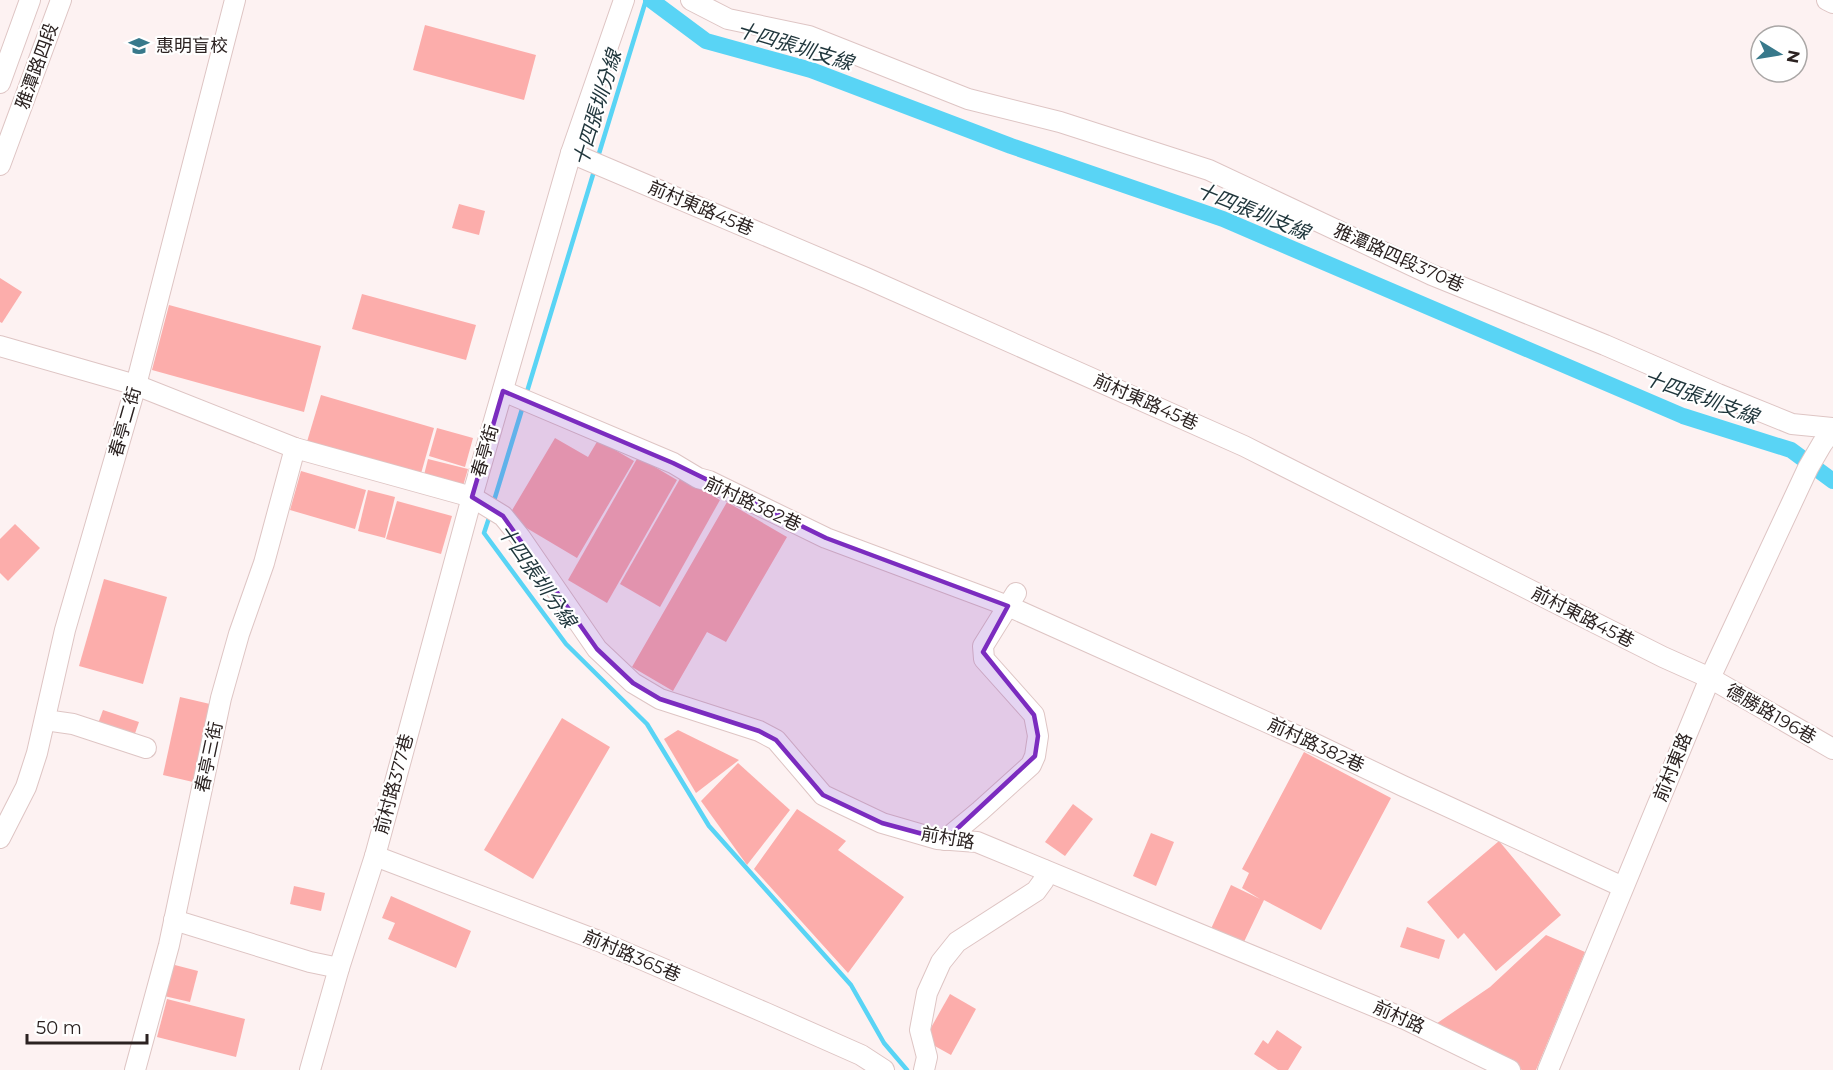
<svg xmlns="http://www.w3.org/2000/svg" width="1833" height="1070" viewBox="0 0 1833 1070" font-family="Montserrat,'Noto Sans TC',sans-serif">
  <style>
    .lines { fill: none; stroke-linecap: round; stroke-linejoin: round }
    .stream { stroke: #59d4f5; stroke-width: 4.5 }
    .canal { stroke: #59d4f5; stroke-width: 16 }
    .building { fill: #fcadab }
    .minor-casing { stroke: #dec5c4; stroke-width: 22 }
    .minor { stroke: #fff; stroke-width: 20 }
    .marked { fill: #7b2cbf; fill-opacity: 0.2; stroke: #7b2cbf; stroke-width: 4.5; stroke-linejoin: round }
    .labels { text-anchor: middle; stroke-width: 4.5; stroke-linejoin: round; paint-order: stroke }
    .poi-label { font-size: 18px; fill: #2b2221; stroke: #fff; text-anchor: start }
    .street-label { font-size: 18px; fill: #2b2221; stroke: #fff }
    .water-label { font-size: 20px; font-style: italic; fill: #1f353b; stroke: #fff }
  </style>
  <rect width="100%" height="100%" fill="#fdf2f2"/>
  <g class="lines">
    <g class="stream">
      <path d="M 597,160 L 646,0"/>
      <path d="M 526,395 L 595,168"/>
      <path d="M 493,504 L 523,406"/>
      <path d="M 490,515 L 484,533 L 566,644 L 647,724 L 709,826 L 851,985 L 884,1043 L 907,1070"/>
    </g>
    <path class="canal" d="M 651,0 L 706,41 L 811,70 L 1011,146 L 1223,219 L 1683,416 L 1791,450 L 1833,481"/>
  </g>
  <g class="building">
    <path d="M 425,25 L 536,55 L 524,100 L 413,70 Z"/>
    <path d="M 459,204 L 485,211 L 479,235 L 452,228 Z"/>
    <path d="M 0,278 L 22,292 L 2,323 L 0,322 Z"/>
    <path d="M 362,294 L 476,325 L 466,360 L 352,329 Z"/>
    <path d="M 169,305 L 321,346 L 304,412 L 152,370 Z"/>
    <path d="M 321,395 L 434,428 L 420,477 L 306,445 Z"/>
    <path d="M 437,428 L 473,438 L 465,467 L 429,456 Z"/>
    <path d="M 555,438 L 588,457 L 598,440 L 634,461 L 577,558 L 508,517 Z"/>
    <path d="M 638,457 L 677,480 L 607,603 L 568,580 Z"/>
    <path d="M 428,459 L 468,469 L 463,486 L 424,475 Z"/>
    <path d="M 301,471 L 366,490 L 355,529 L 290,510 Z"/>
    <path d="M 681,477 L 720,500 L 660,607 L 620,584 Z"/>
    <path d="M 368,490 L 395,497 L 385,538 L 358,531 Z"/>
    <path d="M 397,501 L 452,516 L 441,554 L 386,539 Z"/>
    <path d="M 727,502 L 787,537 L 726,642 L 707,632 L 673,691 L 632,667 Z"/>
    <path d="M 15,524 L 40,548 L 8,581 L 0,573 L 0,539 Z"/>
    <path d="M 104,579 L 167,597 L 143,684 L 79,666 Z"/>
    <path d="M 180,697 L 210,704 L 193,782 L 163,775 Z"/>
    <path d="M 103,710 L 139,722 L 132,742 L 96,729 Z"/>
    <path d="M 562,718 L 610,747 L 533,879 L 484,850 Z"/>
    <path d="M 678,730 L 739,760 L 696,793 L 664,739 Z"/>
    <path d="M 1304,752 L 1391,798 L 1321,930 L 1264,900 L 1242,946 L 1210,931 L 1231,885 L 1260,899 L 1242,888 L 1249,873 L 1242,869 Z"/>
    <path d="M 738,763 L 790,810 L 747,865 L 701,801 Z"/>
    <path d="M 1073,804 L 1093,819 L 1065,856 L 1045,842 Z"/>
    <path d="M 797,809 L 846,841 L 838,850 L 904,897 L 848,973 L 754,869 Z"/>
    <path d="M 1151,833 L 1174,842 L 1156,886 L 1133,876 Z"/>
    <path d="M 1499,841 L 1561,915 L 1496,971 L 1464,933 L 1458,939 L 1427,902 Z"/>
    <path d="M 294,886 L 325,893 L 321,911 L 290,904 Z"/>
    <path d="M 391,896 L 471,931 L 456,968 L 388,939 L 395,923 L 382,918 Z"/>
    <path d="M 1407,927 L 1445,940 L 1439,959 L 1400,947 Z"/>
    <path d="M 1546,935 L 1585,952 L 1536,1070 L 1522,1070 L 1430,1028 L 1490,987 Z"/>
    <path d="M 171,964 L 198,971 L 190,1002 L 164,996 Z"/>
    <path d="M 950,994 L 976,1009 L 951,1055 L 924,1040 Z"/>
    <path d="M 167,999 L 245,1019 L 236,1057 L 157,1037 Z"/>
    <path d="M 1277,1030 L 1302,1047 L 1288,1070 L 1278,1070 L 1254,1054 L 1263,1040 L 1268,1044 Z"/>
  </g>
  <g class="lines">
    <g class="minor-casing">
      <g id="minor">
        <path d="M 691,0 L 728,19 L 809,36 L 968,99 L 1060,122 L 1209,170 L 1432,275 L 1605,345 L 1718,394 L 1792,424 L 1833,428"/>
        <path d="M 1827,0 L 1833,3"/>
        <path d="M 0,83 L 30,0"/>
        <path d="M 571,153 L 866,278 L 1244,446 L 1663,657 L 1710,678 L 1833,749"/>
        <path d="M 0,165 L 61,0"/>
        <path d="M 0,346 L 136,385 L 295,448 L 472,497 L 503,516 L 520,537 L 597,649 L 633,683 L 660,699 L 759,731 L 776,740 L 823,795 L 882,823 L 937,839 L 977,842 L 1405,1019 L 1510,1070"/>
        <path d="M 503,391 L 673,463 L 698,478 L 709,481 L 826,538 L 1008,606 L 1311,742 L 1403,786 L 1623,887"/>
        <path d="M 45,720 L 73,724 L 146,748"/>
        <path d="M 0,838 L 26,787 L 37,753 L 65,630 L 136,385 L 235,0"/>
        <path d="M 945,840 L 980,811 L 1031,765 L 1035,756 L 1038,736 L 1034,715 L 984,659 L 983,646 L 1016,593"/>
        <path d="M 375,856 L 599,941 L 766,1013 L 861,1055 L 884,1070"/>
        <path d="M 174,920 L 310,962 L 339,968"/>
        <path d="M 135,1070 L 169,945 L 221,698 L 239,634 L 264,563 L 295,448"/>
        <path d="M 310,1070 L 339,968 L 375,856 L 472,497 L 571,153 L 624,0"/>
        <path d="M 924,1070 L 927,1057 L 920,1030 L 927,993 L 941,962 L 957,942 L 1036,891 L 1044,880 L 1044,870"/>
        <path d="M 1548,1070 L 1710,678 L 1808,468 L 1822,444 L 1833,429"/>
      </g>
    </g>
    <use href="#minor" class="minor"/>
  </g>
  <path class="marked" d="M 503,391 L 673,463 L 826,538 L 1008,606 L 983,652 L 1034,715 L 1038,736 L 1035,756 L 945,840 L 882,823 L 823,795 L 776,740 L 759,731 L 660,699 L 633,683 L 597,649 L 503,516 L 472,497 Z"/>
  <defs>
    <g id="school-bare" transform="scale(1.62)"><path d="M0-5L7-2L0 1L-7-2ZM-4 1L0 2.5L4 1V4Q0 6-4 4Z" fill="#38798b" stroke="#fff" stroke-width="2.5" paint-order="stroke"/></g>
  </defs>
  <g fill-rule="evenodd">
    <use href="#school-bare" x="139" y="46"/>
  </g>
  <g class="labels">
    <g class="poi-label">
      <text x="156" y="52">惠明盲校</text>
    </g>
    <g class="street-label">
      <text transform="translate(37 66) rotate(-70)" y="6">雅潭路四段</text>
      <text transform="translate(701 208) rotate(23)" y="6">前村東路45巷</text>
      <text transform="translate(1399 258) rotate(24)" y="6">雅潭路四段370巷</text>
      <text transform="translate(1146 402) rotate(24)" y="6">前村東路45巷</text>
      <text transform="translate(125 422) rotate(-74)" y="6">春亭二街</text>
      <text transform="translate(485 451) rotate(-74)" y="6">春亭街</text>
      <text transform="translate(753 504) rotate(25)" y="6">前村路382巷</text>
      <text transform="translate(1583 617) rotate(27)" y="6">前村東路45巷</text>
      <text transform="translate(1771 714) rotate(30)" y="6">德勝路196巷</text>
      <text transform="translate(1316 745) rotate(25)" y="6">前村路382巷</text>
      <text transform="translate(209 757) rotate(-78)" y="6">春亭三街</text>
      <text transform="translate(1673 767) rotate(-68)" y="6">前村東路</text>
      <text transform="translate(394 784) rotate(-75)" y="6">前村路377巷</text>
      <text transform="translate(948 838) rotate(10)" y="6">前村路</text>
      <text transform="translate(632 956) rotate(23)" y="6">前村路365巷</text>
      <text transform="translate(1399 1017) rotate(24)" y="6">前村路</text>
    </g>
    <g class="water-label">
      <text transform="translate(795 46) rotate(17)" y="7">十四張圳支線</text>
      <text transform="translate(597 108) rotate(-73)" y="7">十四張圳分線</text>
      <text transform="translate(1253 211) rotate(22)" y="7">十四張圳支線</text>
      <text transform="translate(1701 397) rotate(20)" y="7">十四張圳支線</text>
      <text transform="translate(537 576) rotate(55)" y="7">十四張圳分線</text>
    </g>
  </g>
  <g transform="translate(1779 54) rotate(101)"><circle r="28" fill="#ffffff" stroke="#aaa7a6" stroke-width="1.5"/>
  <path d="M0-4.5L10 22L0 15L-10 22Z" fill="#38798b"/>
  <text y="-9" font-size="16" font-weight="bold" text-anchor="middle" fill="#2b2221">N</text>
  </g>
  <path d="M27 1034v9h120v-9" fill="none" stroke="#2b2221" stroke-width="3"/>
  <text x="36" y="1034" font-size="18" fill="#2b2221" stroke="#ffffff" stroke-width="4.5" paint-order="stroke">50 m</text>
</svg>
